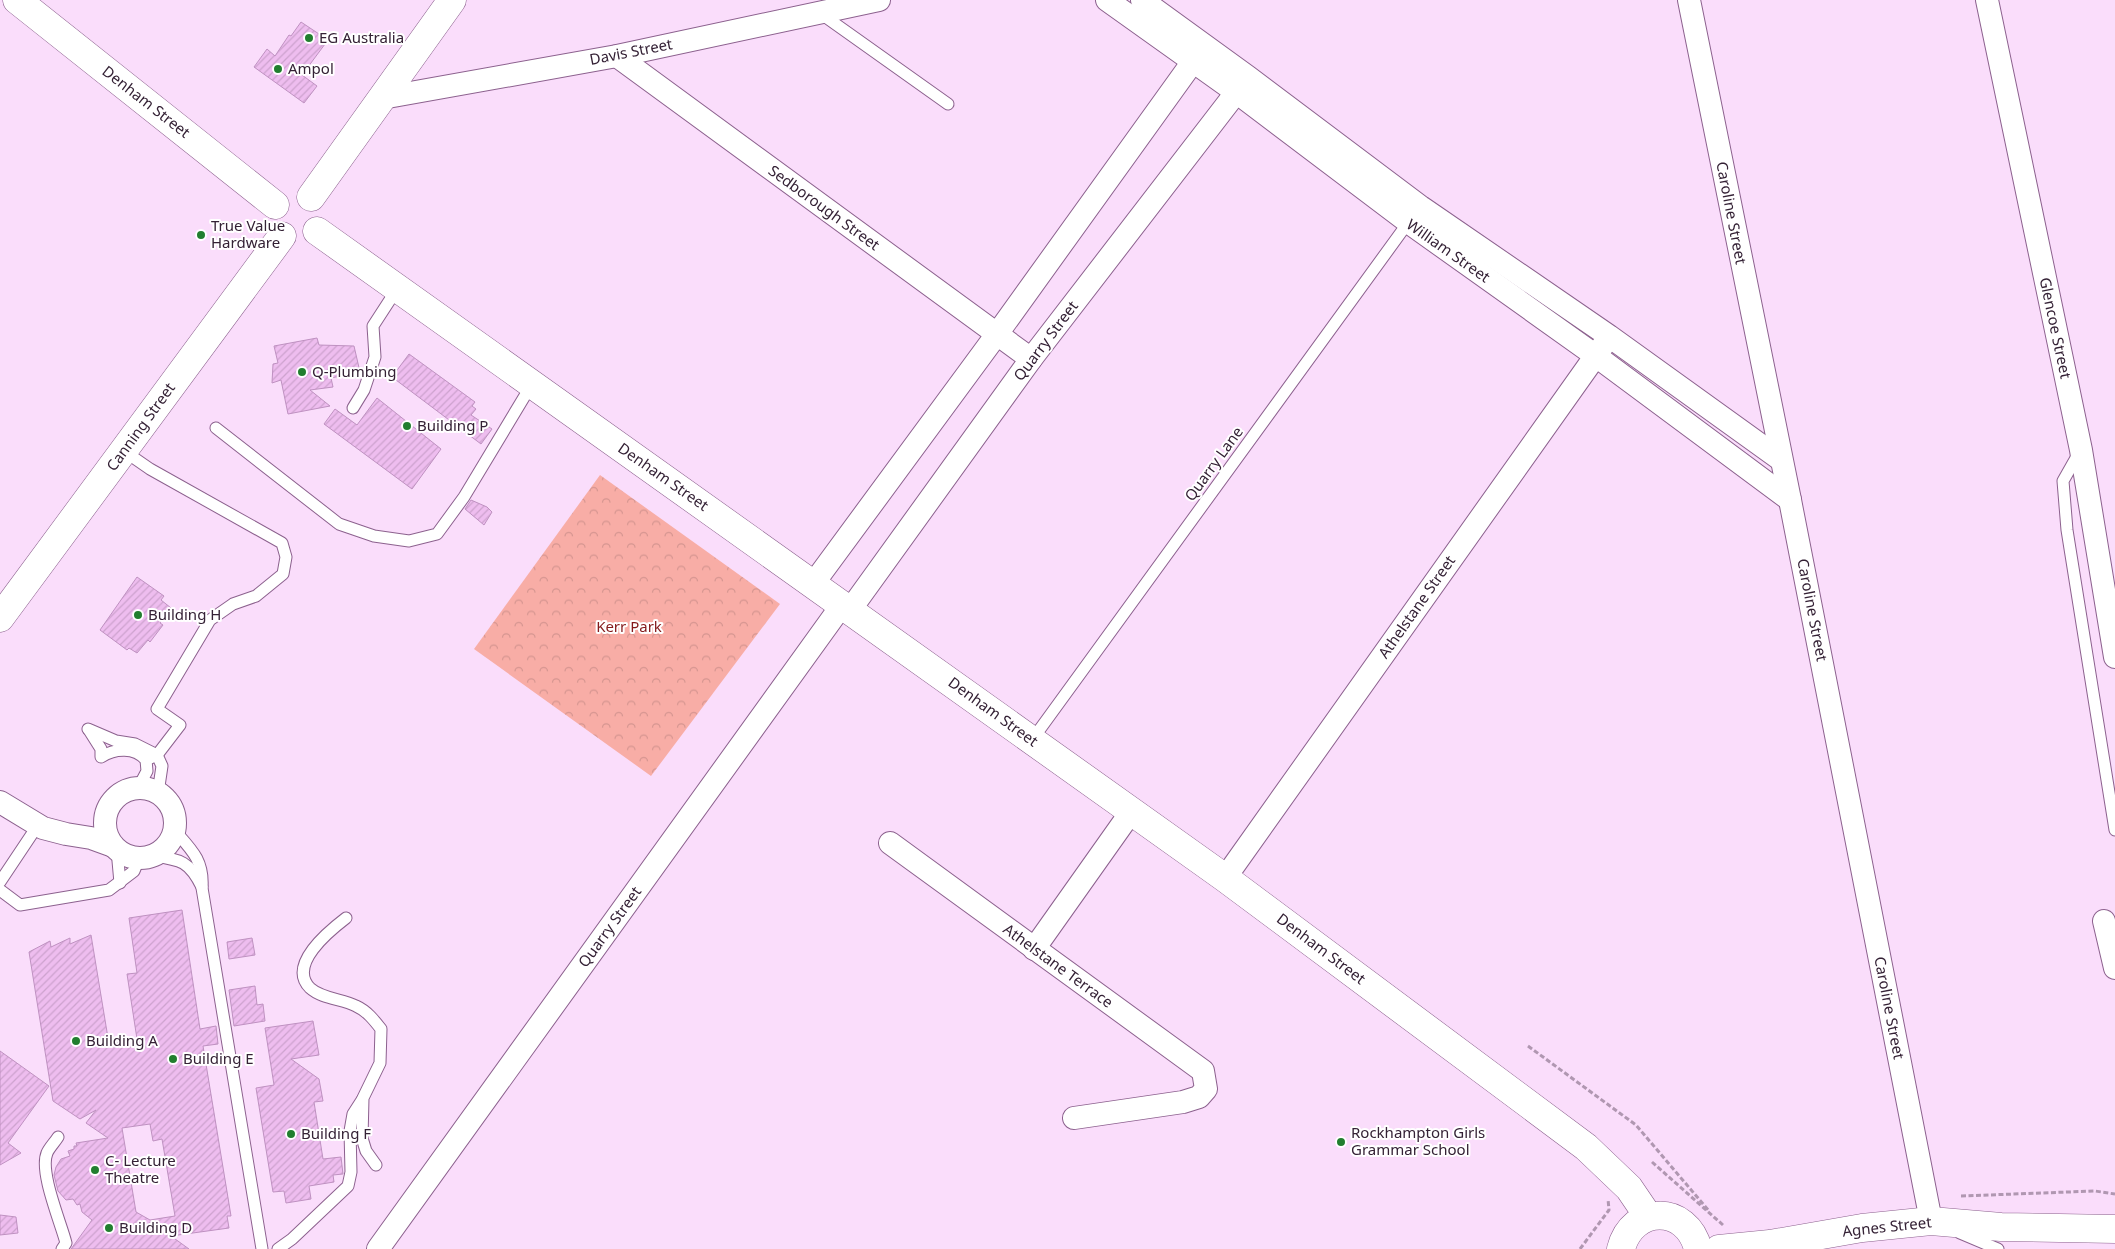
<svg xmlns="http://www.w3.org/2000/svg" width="2115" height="1249" viewBox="0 0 2115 1249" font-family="'Noto Sans',sans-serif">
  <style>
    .park { fill: url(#park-crowns) }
    .building { fill: url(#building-hatch); stroke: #bf91c1; fill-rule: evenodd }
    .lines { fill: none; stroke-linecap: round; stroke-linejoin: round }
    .service-casing { stroke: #8c618e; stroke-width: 13 }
    .minor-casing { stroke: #8c618e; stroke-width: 24 }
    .tertiary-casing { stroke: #8c618e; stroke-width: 29 }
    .path { stroke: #b097b1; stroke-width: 3; stroke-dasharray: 5 2.5; stroke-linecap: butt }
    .service { stroke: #fff; stroke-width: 11 }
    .minor { stroke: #fff; stroke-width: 22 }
    .tertiary { stroke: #fff; stroke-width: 28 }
    .poi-dot { fill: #217e2f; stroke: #fff; stroke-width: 2 }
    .labels { text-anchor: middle; stroke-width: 4; stroke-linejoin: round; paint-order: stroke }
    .poi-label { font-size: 15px; fill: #342135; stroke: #fff; text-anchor: start }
    .street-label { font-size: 15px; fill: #342135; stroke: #fff }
    .park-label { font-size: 15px; fill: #841a1c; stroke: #fff }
  </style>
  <defs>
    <pattern id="park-crowns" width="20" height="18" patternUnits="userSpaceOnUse" patternTransform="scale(1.25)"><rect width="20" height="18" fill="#f8ada6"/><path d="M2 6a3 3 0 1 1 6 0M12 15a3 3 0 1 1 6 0" fill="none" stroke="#d59590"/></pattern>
    <pattern id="building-hatch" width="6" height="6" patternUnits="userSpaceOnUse" patternTransform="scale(1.25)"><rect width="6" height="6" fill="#eebdef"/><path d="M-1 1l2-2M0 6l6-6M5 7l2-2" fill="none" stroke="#cda2ce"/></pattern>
  </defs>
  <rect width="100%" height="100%" fill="#faddfb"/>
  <path class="park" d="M 600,475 L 780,604 L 651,776 L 474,649 Z"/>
  <g class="building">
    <path d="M 301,22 L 328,40 L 302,75 L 317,86 L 304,103 L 254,67 L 267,49 L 275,56 L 289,35 L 291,36 Z"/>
    <path d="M 317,338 L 319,345 L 354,346 L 360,372 L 331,378 L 333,387 L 310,390 L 330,406 L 288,414 L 281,380 L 272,383 L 273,364 L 278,363 L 274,346 Z"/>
    <path d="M 409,354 L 475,402 L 472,406 L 476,409 L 471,415 L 492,429 L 481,444 L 392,377 Z"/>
    <path d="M 377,398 L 441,449 L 412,489 L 324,424 L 335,409 L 357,425 Z"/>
    <path d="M 471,500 L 487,507 L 492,512 L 484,525 L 465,509 Z"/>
    <path d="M 137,577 L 164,596 L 161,600 L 171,608 L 160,623 L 163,625 L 150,642 L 148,640 L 137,653 L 129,648 L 127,650 L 100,630 Z"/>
    <path d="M 182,910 L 200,1029 L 216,1026 L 218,1044 L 203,1046 L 231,1216 L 227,1216 L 229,1228 L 171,1236 L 189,1249 L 71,1249 L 92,1220 L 82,1212 L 80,1204 L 77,1205 L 73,1199 L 66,1200 L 58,1191 L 54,1175 L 56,1167 L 61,1159 L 70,1156 L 68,1151 L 74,1149 L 74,1146 L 77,1146 L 76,1143 L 108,1138 L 86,1123 L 96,1110 L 80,1119 L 53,1101 L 29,952 L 50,941 L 51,947 L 70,938 L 70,944 L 91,935 L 109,1044 L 137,1039 L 127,974 L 137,973 L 129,918 ZM 150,1124 L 153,1141 L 162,1139 L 175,1216 L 150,1220 L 136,1212 L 122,1128 Z"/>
    <path d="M 252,938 L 255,955 L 229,959 L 227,942 Z"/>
    <path d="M 255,986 L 257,1005 L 263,1004 L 265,1021 L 234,1026 L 229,990 Z"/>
    <path d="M 313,1021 L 319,1055 L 291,1059 L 319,1079 L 323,1101 L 314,1102 L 323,1159 L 341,1157 L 343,1174 L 333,1175 L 334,1182 L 309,1186 L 311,1199 L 286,1203 L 284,1191 L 273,1192 L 256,1088 L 274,1085 L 265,1028 Z"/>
    <path d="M 0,1051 L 49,1086 L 8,1143 L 21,1153 L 0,1165 Z"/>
    <path d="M 0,1215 L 16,1217 L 18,1233 L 0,1235 Z"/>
  </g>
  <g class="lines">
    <g class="service-casing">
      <g id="service">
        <path d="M 820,13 L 948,104"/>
        <path d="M 353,408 L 364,390 L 375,357 L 373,326 L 397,289"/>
        <path d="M 216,428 L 339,524 L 374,536 L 409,541 L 437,534 L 464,497 L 532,384"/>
        <path d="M 124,451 L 150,469 L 282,543 L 286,557 L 283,574 L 256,596 L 233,604 L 210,620 L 157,709 L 180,725 L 157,755 L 146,760"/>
        <path d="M 2080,451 L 2063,481 L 2067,530 L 2115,830"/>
        <path d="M 88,729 L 116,741 L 135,744 L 157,755 L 162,766 L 158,793"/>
        <path d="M 89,730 L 101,749 L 101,757 C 115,748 135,747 146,760 L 147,771 L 138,788"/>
        <path d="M 1032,740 L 1410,220"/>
        <path d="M 175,831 C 192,850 204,861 202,888 L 262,1249"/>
        <path d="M 117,850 L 120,883"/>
        <path d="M 154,856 C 181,860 189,861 202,887"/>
        <path d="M 0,882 L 38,825"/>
        <path d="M 0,890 L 20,905 L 109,890 L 134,871 L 139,859"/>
        <path d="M 346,918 C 329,931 287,965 310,988 C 322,999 343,999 356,1006 C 367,1011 374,1020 381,1029 L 380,1063 L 363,1098 L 362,1138 L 366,1151 L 376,1165"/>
        <path d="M 58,1137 C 55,1142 49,1148 47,1153 C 39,1172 61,1223 66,1243 L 62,1249"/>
        <path d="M 1960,1233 L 1998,1249"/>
        <path d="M 278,1249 L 292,1239 L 348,1186 L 351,1172 L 350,1131 L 353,1114 L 362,1100"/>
      </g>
    </g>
    <g class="minor-casing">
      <g id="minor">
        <path d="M 1107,0 L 1236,92 L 1408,222 L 1596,356 L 1790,500"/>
        <path d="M 1142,0 L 1248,77 L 1421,207 L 1609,336 L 1780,459"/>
        <path d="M 1689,0 L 1790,500 L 1931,1221"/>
        <path d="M 1987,0 L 2081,450 L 2115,657"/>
        <path d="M 617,56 L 1031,359"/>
        <path d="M 382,98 L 617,56 L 879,0"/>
        <path d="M 813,584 L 997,334 L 1202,49"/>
        <path d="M 850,610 L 1031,359 L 1245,81"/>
        <circle cx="140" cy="823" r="35"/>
        <path d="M 0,802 L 43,828 L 66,834 L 91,838 L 113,846"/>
        <path d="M 890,843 L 1203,1071 L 1206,1089 L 1199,1097 L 1183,1102 L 1074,1118"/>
        <path d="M 1225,878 L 1604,344"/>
        <path d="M 2104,921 L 2115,968"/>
        <path d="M 1034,949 L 1131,812"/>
        <path d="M 378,1249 L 842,605"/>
      </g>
    </g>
    <g class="tertiary-casing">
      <g id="tertiary">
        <path d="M 17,0 L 275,205"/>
        <path d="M 311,197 L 452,0"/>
        <path d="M 317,231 L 1225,878 L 1586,1147 L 1629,1188 L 1648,1216"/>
        <path d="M 0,618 L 282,236"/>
        <path d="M 1621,1249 C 1632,1205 1687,1204 1698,1249"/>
        <path d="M 1719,1249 L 1770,1244 L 1862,1228 L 1931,1221 L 2001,1227 L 2115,1229"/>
      </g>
    </g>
    <g class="path">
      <path d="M 1528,1046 L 1636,1125 L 1709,1211"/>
      <path d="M 1652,1162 L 1723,1225"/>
      <path d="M 1961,1196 L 2095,1191 L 2115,1194"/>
      <path d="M 1580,1249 L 1609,1210 L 1608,1199"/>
    </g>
    <use href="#service" class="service"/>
    <use href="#minor" class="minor"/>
    <use href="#tertiary" class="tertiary"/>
  </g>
  <g class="poi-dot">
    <circle cx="309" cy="38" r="5"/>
    <circle cx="278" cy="69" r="5"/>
    <circle cx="201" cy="235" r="5"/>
    <circle cx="302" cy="372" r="5"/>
    <circle cx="407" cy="426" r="5"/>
    <circle cx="138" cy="615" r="5"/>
    <circle cx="76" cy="1041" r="5"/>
    <circle cx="173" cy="1059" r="5"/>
    <circle cx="291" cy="1134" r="5"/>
    <circle cx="1341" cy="1142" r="5"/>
    <circle cx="95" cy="1170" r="5"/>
    <circle cx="109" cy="1228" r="5"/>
  </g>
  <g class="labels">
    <g class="poi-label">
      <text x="319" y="43">EG Australia</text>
      <text x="288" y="74">Ampol</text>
      <text x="211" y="231">True Value<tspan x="211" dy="17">Hardware</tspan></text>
      <text x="312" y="377">Q-Plumbing</text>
      <text x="417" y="431">Building P</text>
      <text x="148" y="620">Building H</text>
      <text x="86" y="1046">Building A</text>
      <text x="183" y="1064">Building E</text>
      <text x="1351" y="1138">Rockhampton Girls<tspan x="1351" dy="17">Grammar School</tspan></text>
      <text x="301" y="1139">Building F</text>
      <text x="105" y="1166">C- Lecture<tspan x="105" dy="17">Theatre</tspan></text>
      <text x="119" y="1233">Building D</text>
    </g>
    <g class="street-label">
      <text transform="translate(631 52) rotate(-11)" y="5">Davis Street</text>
      <text transform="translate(146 102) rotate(38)" y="5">Denham Street</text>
      <text transform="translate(824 208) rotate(36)" y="5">Sedborough Street</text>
      <text transform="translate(1731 213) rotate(79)" y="5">Caroline Street</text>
      <text transform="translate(1448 251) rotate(35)" y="5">William Street</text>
      <text transform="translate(2055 328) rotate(78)" y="5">Glencoe Street</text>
      <text transform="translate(1046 341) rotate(-53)" y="5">Quarry Street</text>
      <text transform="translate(141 427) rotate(-54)" y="5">Canning Street</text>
      <text transform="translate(1214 464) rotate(-54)" y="5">Quarry Lane</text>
      <text transform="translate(663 477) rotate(35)" y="5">Denham Street</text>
      <text transform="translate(1417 607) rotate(-55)" y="5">Athelstane Street</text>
      <text transform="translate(1812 610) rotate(79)" y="5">Caroline Street</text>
      <text transform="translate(993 712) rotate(36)" y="5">Denham Street</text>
      <text transform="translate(610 927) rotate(-54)" y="5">Quarry Street</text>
      <text transform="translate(1321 949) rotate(37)" y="5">Denham Street</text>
      <text transform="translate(1058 966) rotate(36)" y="5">Athelstane Terrace</text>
      <text transform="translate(1889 1008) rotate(79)" y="5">Caroline Street</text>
      <text transform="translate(1887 1227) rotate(-6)" y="5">Agnes Street</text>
    </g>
    <g class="park-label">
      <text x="629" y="632">Kerr Park</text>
    </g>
  </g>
</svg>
